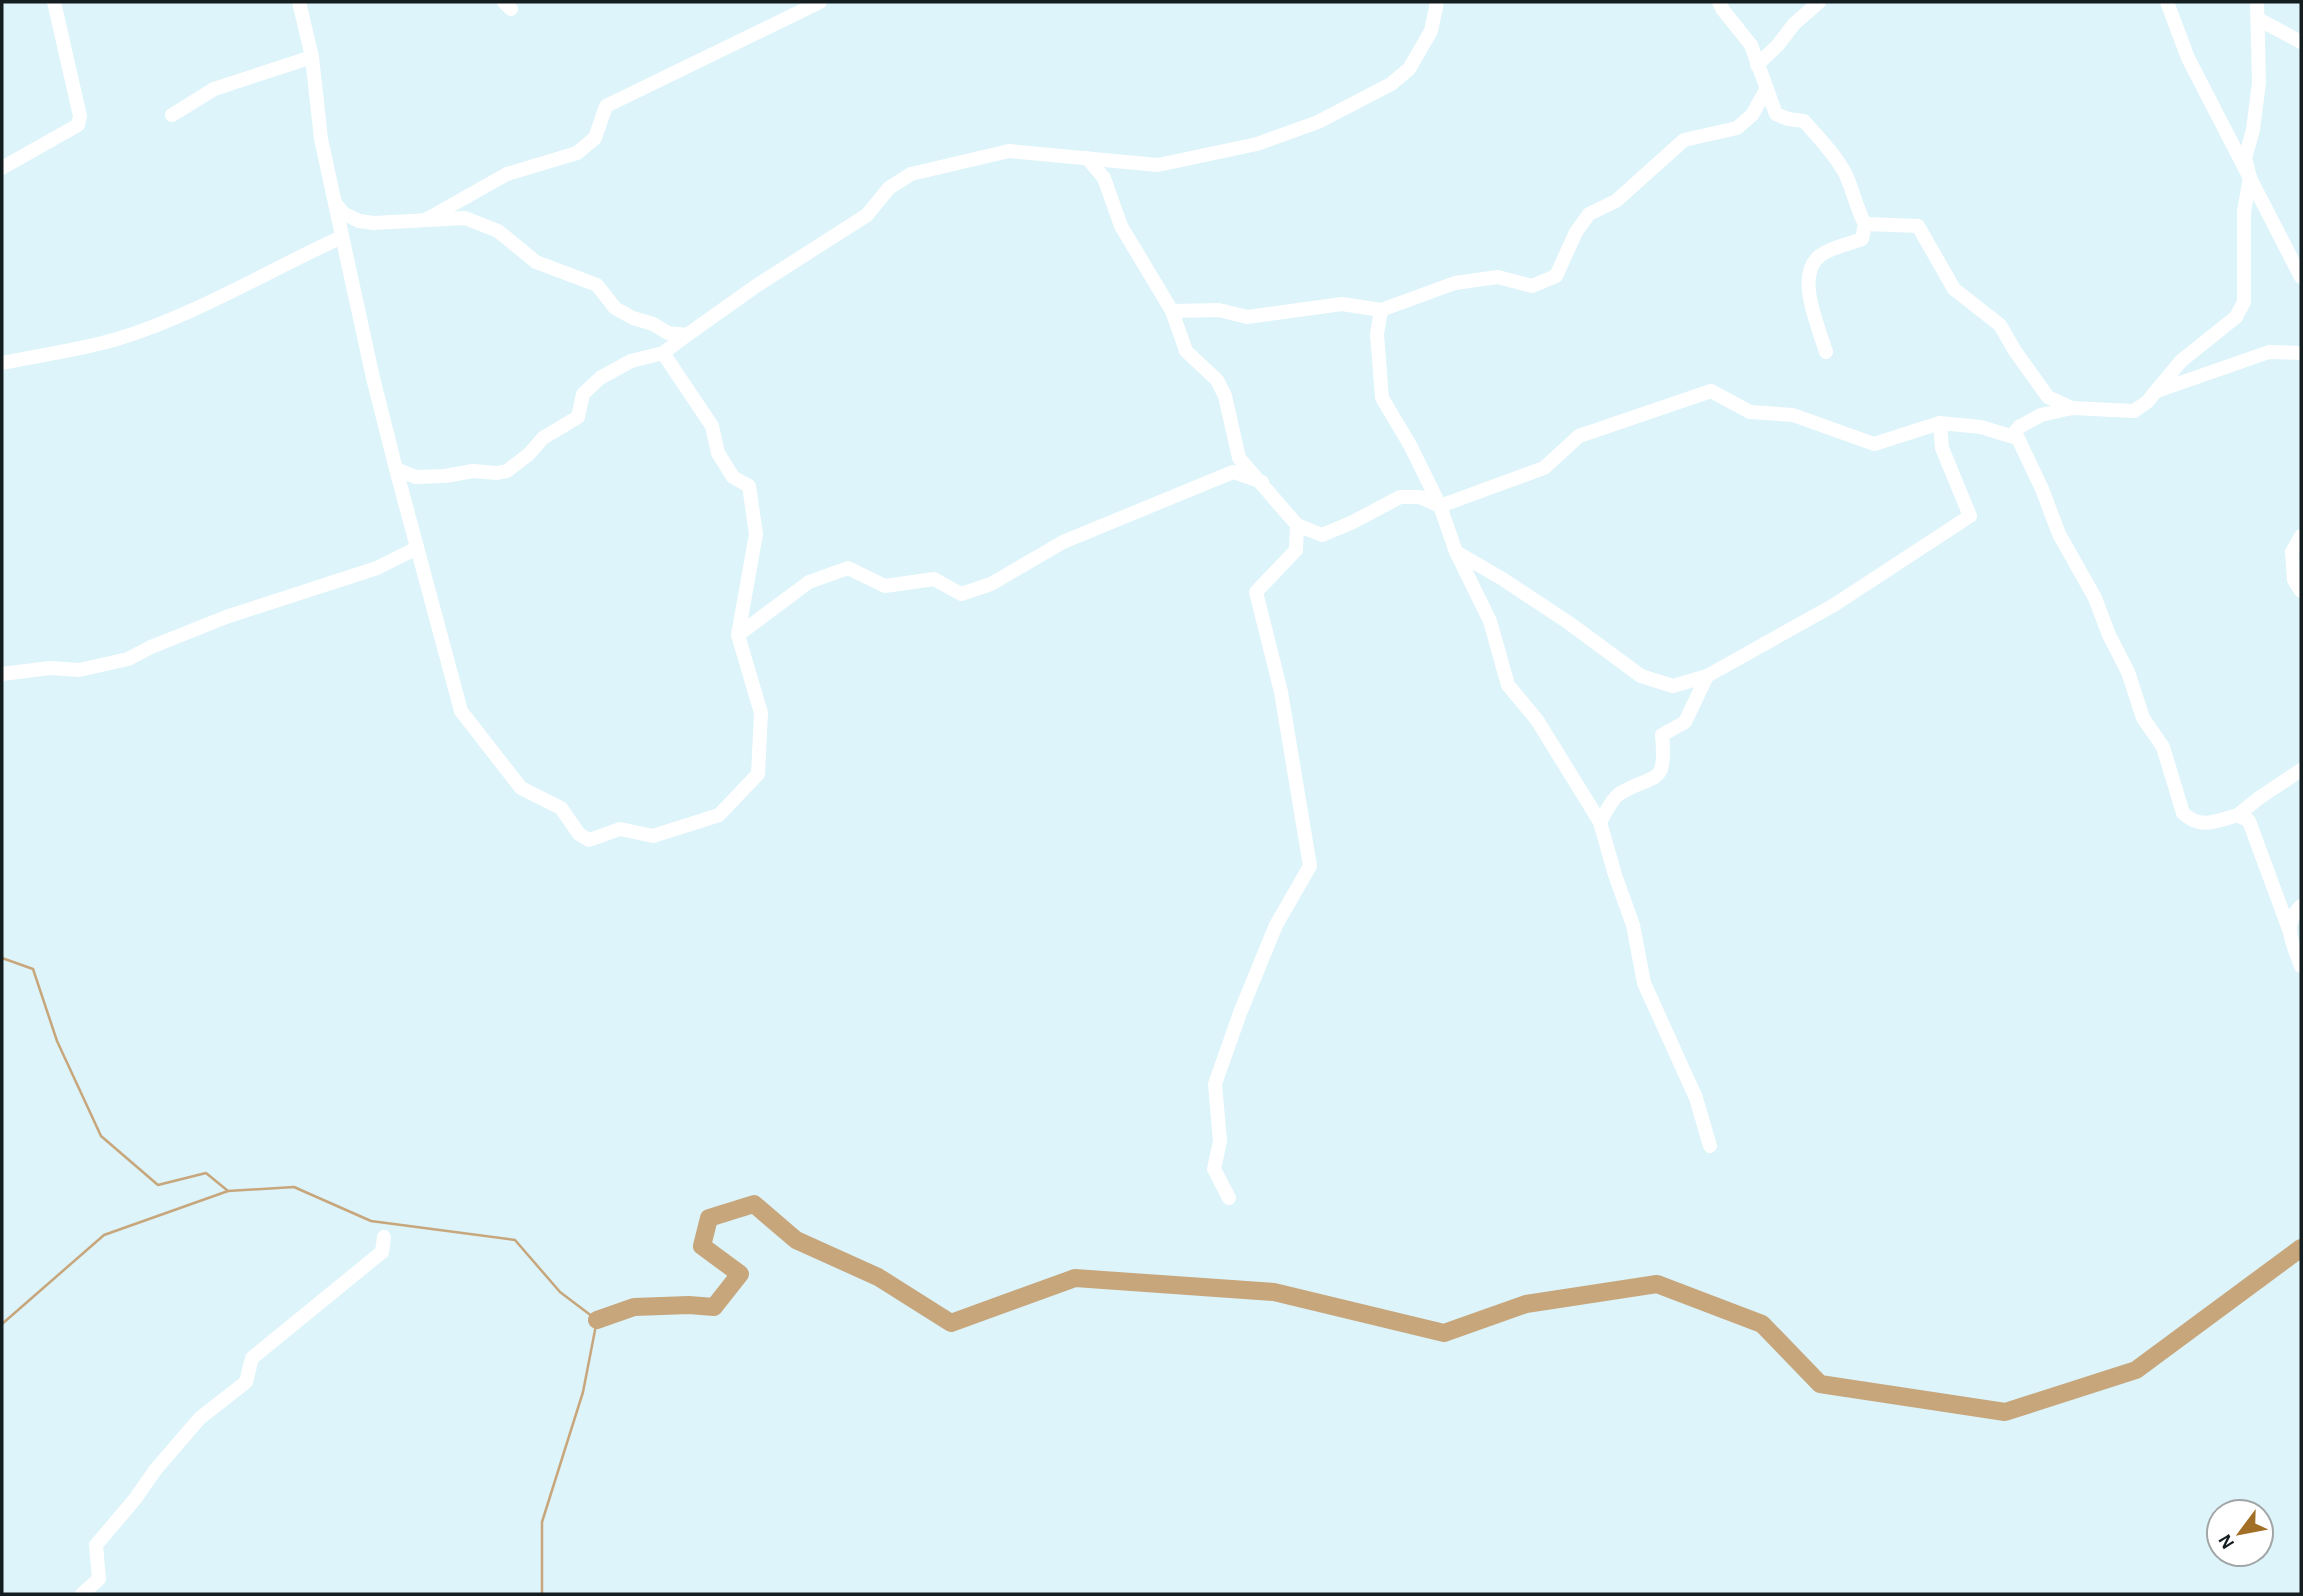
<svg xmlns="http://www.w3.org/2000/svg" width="2303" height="1596" viewBox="0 0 2303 1596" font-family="'Alegreya Sans',sans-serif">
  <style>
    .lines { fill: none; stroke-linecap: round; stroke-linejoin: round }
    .stream { stroke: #c8a67c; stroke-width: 2.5 }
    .river { stroke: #c8a67c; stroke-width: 18 }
    .minor { stroke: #fff; stroke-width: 14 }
  </style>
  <rect width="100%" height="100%" fill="#dcf4fa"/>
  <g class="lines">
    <g class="stream">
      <path d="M 2,958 L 33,969 L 57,1041 L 101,1136 L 158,1185 L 206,1173 L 228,1191"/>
      <path d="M 2,1324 L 104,1235 L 228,1191 L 294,1187 L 371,1221 L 515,1240 L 560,1292 L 597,1320 L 583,1392 L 542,1522 L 542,1594"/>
    </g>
    <path class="river" d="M 597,1320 L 634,1307 L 689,1305 L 714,1307 L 740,1274 L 702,1246 L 709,1218 L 754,1204 L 796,1240 L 878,1277 L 951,1323 L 1075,1278 L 1274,1292 L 1444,1333 L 1526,1304 L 1657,1284 L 1762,1324 L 1820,1384 L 2005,1412 L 2136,1370 L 2301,1248"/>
    <g class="minor">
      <path d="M 299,2 L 312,57 L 321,139 L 373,378 L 396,469 L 461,711 L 521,788 L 561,808 L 579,834 L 589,840 L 620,829 L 653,836 L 719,815 L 758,774 L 761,713 L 738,635 L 809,582 L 848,568 L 885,586 L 934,579 L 961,594 L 991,584 L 1063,542 L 1233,472 L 1262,482"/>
      <path d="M 504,2 L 511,9"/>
      <path d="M 1719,2 L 1723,10 L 1751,45 L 1776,114 L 1788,119 L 1804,121 C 1818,137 1834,153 1845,173 C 1853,189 1856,208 1865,224 L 1862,239 C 1850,244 1832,247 1821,255 C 1794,274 1818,325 1826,352"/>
      <path d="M 2167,2 L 2188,58 L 2301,277"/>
      <path d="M 2257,2 L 2259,82 L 2253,130 L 2245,158 L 2250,177 L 2244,212 L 2244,302 L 2236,317 L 2181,361 L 2147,402 L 2134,411 L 2072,408 L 2041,415 L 2019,427 L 2015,432 L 2042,489 L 2059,534 L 2095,598 L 2109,635 L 2128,672 L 2143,718 L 2163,747 L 2183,813 C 2201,830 2216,821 2238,815 L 2249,821 L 2290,932"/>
      <path d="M 2258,19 L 2301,42"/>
      <path d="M 1757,65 L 1778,45 L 1794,24 L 1819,2"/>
      <path d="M 172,115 L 214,89 L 312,57"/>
      <path d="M 1087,158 L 1104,178 L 1121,226 L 1172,311 L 1186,351 L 1217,380 L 1225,396 L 1239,458 L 1297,525 L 1322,535 L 1353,522 L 1400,497 L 1420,497 L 1440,506 L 1456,552 L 1490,621 L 1508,685 L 1537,720 L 1600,822 L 1615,875 L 1633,925 L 1644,983 L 1696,1098 L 1710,1146"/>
      <path d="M 2,168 L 78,125 L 80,116 L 54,2"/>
      <path d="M 336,204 L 343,213 L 359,221 L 374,223 L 465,218 L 498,231 L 536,262 L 597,285 L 615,308 L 633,318 L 653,324 L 668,333 L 687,335 L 756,286 L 867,215 L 889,188 L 911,174 L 1009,151 L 1158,165 L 1257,144 L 1318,122 L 1391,84 L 1409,69 L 1431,31 L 1437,2"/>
      <path d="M 427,219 L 507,174 L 577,153 L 595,138 L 606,106 L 820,2"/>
      <path d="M 1865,224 L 1918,226 L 1954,289 L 2000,325 L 2015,351 L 2048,397 L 2072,408"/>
      <path d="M 1381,310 L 1377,334 L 1382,398 L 1410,445 L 1440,506 L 1544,468 L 1579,436 L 1711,391 L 1750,412 L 1793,415 L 1874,444 L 1940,423 L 1981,427 L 2017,438"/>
      <path d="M 1172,311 L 1219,310 L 1247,317 L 1342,304 L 1381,310 L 1455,283 L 1498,277 L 1532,286 L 1556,276 L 1576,232 L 1589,214 L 1616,201 L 1684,140 L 1737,128 L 1752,115 L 1766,90"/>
      <path d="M 663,353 L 712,426 L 718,453 L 733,477 L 749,486 L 756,534 L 738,635"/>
      <path d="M 2,363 C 40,355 80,350 117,339 C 194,316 269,270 342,237"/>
      <path d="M 2157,391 L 2269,352 L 2301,353"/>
      <path d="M 396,469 L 416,477 L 445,476 L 473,471 L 497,473 L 507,471 L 529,454 L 543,438 L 578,417 L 583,394 L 600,378 L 631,361 L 663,353 L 687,335"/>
      <path d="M 2301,536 L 2292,552 L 2294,580 L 2301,591"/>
      <path d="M 1456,552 L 1501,578 L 1569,623 L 1641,676 L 1673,686 L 1707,676 L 1834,605 L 1970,516 L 1942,448 L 1940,423"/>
      <path d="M 2,674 L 50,668 L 79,670 L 128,659 L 151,647 L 226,617 L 377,568 L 417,548"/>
      <path d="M 2238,815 L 2259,798 L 2301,770"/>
      <path d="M 1600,822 C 1605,814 1611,800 1619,794 C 1655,772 1667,788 1662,735 L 1685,722 L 1707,676"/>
      <path d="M 2301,906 C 2281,925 2293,944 2301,966"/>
      <path d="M 1229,1198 L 1214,1169 L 1220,1141 L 1215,1084 L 1240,1013 L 1276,925 L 1310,866 L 1281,692 L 1256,592 L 1296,550 L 1297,525"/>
      <path d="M 82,1594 L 99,1579 L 96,1545 L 135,1499 L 156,1469 L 200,1418 L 246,1382 L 252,1358 L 382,1252 L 384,1237"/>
    </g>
  </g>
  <rect width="2303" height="1596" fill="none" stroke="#141d1f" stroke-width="7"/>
  <g transform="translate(2240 1533) rotate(238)"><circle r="33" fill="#ffffff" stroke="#a1a5a5" stroke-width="2"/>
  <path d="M0-5L12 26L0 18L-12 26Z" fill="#a26f26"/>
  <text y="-10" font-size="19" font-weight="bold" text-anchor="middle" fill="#141d1f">N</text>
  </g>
</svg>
